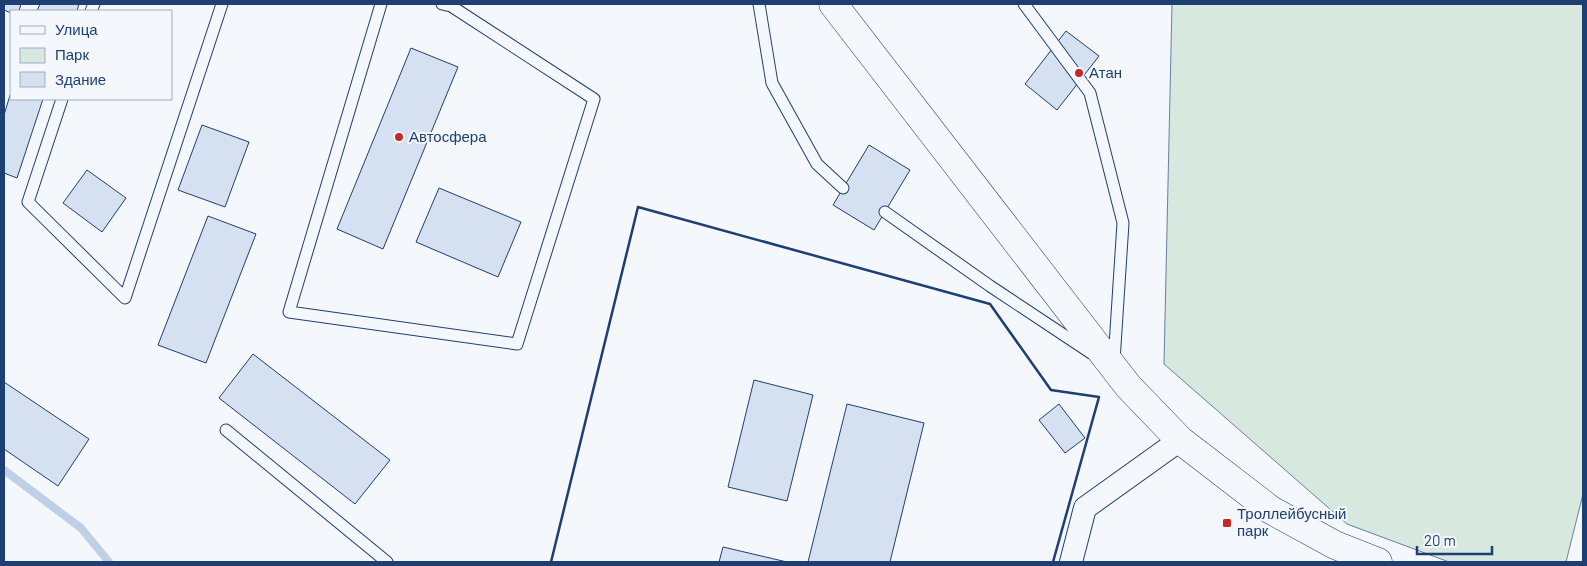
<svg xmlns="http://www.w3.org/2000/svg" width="1587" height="566" viewBox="0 0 1587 566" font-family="Barlow,sans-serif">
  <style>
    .green { fill: #d7e8df; stroke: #687fa3 }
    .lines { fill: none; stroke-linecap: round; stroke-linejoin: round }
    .stream { stroke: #bed0e5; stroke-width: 8 }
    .building { fill: #d5e0f0; stroke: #1d3f73 }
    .lane-casing { stroke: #1d3f73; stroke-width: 13 }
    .street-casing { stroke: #1d3f73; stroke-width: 24 }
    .highway-casing { stroke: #1d3f73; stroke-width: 29 }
    .lane { stroke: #f4f7fb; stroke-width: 11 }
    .street { stroke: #f4f7fb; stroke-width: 22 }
    .highway { stroke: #f4f7fb; stroke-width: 28 }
    .wall { stroke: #1d3f73; stroke-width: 2.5 }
    .poi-dot { fill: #c62828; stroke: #f4f7fb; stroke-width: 2 }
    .labels { text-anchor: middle; stroke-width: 4; stroke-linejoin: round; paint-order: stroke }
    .poi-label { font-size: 15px; fill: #1d3f73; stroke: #f4f7fb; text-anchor: start }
  </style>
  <rect width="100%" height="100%" fill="#f4f7fb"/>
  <path class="green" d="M 1172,4 L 1583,4 L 1583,494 L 1566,562 L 1449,562 L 1347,524 L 1164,364 Z"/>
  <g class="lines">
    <path class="stream" d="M 4,470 L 81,528 L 109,562"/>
  </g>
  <g class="building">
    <path d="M 4,4 L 21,4 L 19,11 L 11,11 L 11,13 L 4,10 Z"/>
    <path d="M 40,4 L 79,4 L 77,11 L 37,11 Z"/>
    <path d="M 1066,31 L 1099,56 L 1057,110 L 1025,84 Z"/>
    <path d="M 411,48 L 458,67 L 383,249 L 337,229 Z"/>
    <path d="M 11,92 L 11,99 L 43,99 L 17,178 L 4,173 L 4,115 Z"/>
    <path d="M 202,125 L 249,142 L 225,207 L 178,190 Z"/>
    <path d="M 869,145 L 910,170 L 874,230 L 833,205 Z"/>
    <path d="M 87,170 L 126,198 L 102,232 L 63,203 Z"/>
    <path d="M 439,188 L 521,222 L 498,277 L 416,242 Z"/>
    <path d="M 208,216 L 256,234 L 206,363 L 158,345 Z"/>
    <path d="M 253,354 L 390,460 L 355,504 L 219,398 Z"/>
    <path d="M 754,380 L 813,395 L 787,501 L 728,487 Z"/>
    <path d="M 4,382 L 89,439 L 58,486 L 4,449 Z"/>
    <path d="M 847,404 L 924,423 L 890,562 L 808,562 Z"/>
    <path d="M 1059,404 L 1085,438 L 1065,453 L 1039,420 Z"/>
    <path d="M 723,547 L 787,562 L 719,562 Z"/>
  </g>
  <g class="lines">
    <g class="lane-casing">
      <g id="lane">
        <path d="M 381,4 L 289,312 L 517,344 L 594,99 L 451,6 L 442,4"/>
        <path d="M 759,4 L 772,83 L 817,164 L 843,188"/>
        <path d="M 1024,4 L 1090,93 L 1123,223 L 1114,361"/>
        <path d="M 91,11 L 94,4"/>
        <path d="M 62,99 L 28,202 L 125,298 L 222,4"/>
        <path d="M 885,212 L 990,286 L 1091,353"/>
        <path d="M 226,430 L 387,562"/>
      </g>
    </g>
    <g class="street-casing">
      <path id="street" d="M 1071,562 L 1085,508 L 1180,440"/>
    </g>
    <g class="highway-casing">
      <path id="highway" d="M 833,4 L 1128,386 L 1180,440 L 1271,510 L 1335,545 L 1378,562"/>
    </g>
    <use href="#lane" class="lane"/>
    <use href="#street" class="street"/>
    <use href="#highway" class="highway"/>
    <path class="wall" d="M 551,562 L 638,207 L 990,304 L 1051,390 L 1099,397 L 1053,562"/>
  </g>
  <g class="poi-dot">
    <circle cx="1079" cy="73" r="5"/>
    <circle cx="399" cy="137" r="5"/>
    <rect x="1222" y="518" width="10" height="10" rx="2.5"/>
  </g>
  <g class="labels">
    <g class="poi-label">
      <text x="1089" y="78">Атан</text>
      <text x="409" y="142">Автосфера</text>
      <text x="1237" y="519">Троллейбусный<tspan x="1237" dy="17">парк</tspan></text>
    </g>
  </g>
  <rect width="1587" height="566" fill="none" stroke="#1d3f73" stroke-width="10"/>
  <rect x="10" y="10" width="162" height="90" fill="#f4f7fb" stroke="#9eadc5"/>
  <rect x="20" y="26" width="25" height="8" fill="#f4f7fb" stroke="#9eadc5"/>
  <text x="55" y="35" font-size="15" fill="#1d3f73">Улица</text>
  <rect x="20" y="48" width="25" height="15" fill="#d7e8df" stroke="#9eadc5"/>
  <text x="55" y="60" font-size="15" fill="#1d3f73">Парк</text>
  <rect x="20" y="72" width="25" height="15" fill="#d5e0f0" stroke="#9eadc5"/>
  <text x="55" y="85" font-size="15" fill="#1d3f73">Здание</text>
  <path d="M1417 546v8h75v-8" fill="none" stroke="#1d3f73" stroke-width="2.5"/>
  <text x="1424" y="546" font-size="15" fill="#1d3f73" stroke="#f4f7fb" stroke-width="4" paint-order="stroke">20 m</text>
</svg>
